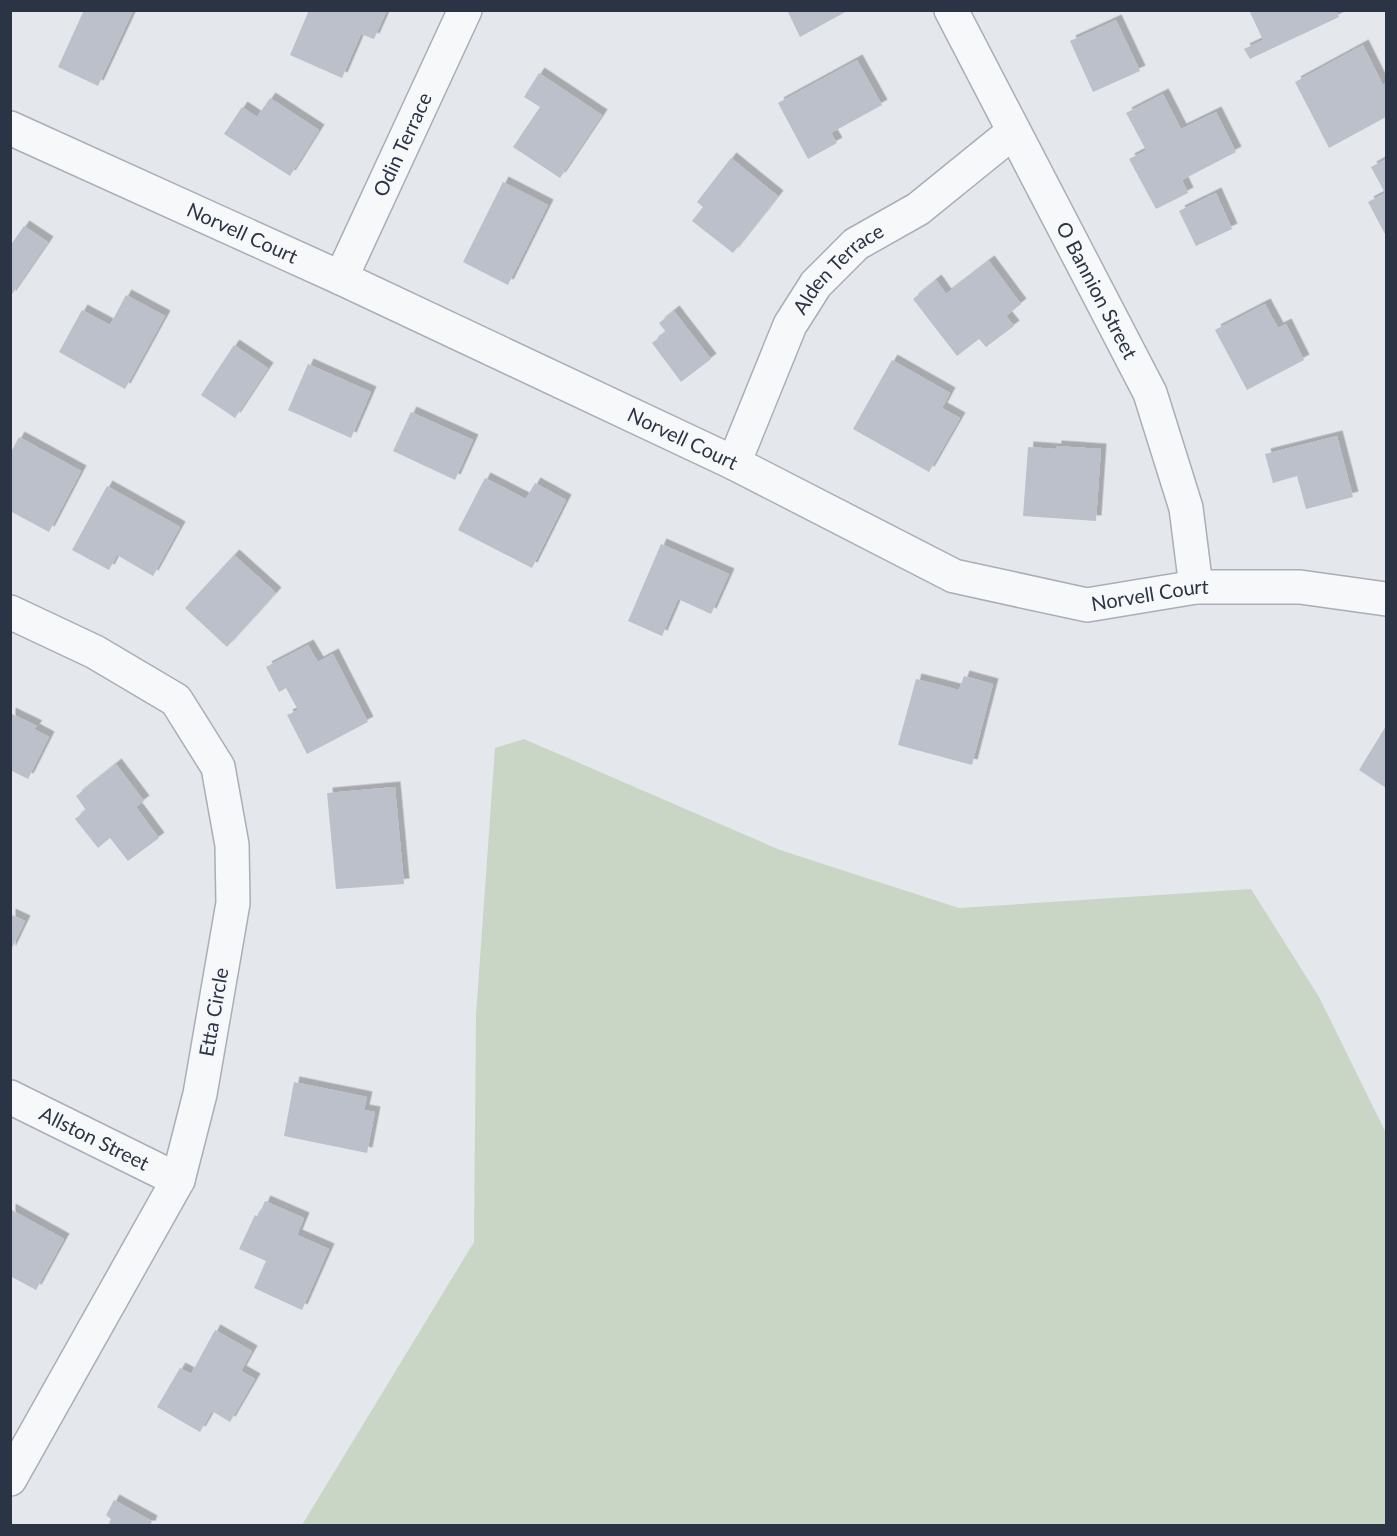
<svg xmlns="http://www.w3.org/2000/svg" width="1397" height="1536" viewBox="0 0 1397 1536" font-family="Lato,sans-serif">
  <style>
    .green { fill: #c9d6c5 }
    .building { fill: #bbc0ca; filter: url(#shadow) }
    .lines { fill: none; stroke-linecap: round; stroke-linejoin: round }
    .street-casing { stroke: #a9aeb7; stroke-width: 36 }
    .street { stroke: #f7f8fa; stroke-width: 33 }
    .labels { text-anchor: middle; stroke-width: 4.5; stroke-linejoin: round; paint-order: stroke }
    .street-label { font-size: 20px; fill: #2b3445; stroke: #f4f6f9 }
  </style>
  <defs>
    <filter id="shadow"><feDropShadow dx="5.5" dy="-5.5" stdDeviation="0" flood-color="#0004"/></filter>
  </defs>
  <rect width="100%" height="100%" fill="#e4e7ec"/>
  <path class="green" d="M 524,739 L 780,850 L 959,908 L 1251,889 L 1319,997 L 1386,1133 L 1386,1525 L 302,1525 L 474,1242 L 476,1015 L 495,748 Z"/>
  <g class="building">
    <path d="M 84,10 L 133,11 L 98,86 L 58,67 Z"/>
    <path d="M 309,10 L 387,10 L 374,39 L 361,34 L 342,78 L 290,55 Z"/>
    <path d="M 787,10 L 849,10 L 800,37 Z"/>
    <path d="M 1249,10 L 1336,10 L 1339,17 L 1250,59 L 1244,49 L 1263,40 Z"/>
    <path d="M 1116,20 L 1140,71 L 1093,92 L 1070,41 Z"/>
    <path d="M 1363,45 L 1383,85 L 1386,83 L 1386,117 L 1329,148 L 1295,82 Z"/>
    <path d="M 857,60 L 882,105 L 831,133 L 837,143 L 808,159 L 778,103 Z"/>
    <path d="M 539,73 L 602,115 L 560,178 L 513,147 L 540,107 L 524,97 Z"/>
    <path d="M 1163,94 L 1181,129 L 1216,112 L 1236,152 L 1182,180 L 1188,193 L 1156,209 L 1129,159 L 1146,150 L 1126,113 Z"/>
    <path d="M 270,98 L 319,130 L 290,176 L 224,134 L 242,107 L 257,117 Z"/>
    <path d="M 731,158 L 778,196 L 733,253 L 692,221 L 703,207 L 697,202 Z"/>
    <path d="M 1386,159 L 1386,236 L 1368,202 L 1385,193 L 1371,167 Z"/>
    <path d="M 503,182 L 548,205 L 508,285 L 463,262 Z"/>
    <path d="M 1216,193 L 1232,229 L 1196,246 L 1179,211 Z"/>
    <path d="M 24,226 L 48,242 L 10,297 L 10,246 Z"/>
    <path d="M 989,261 L 1021,304 L 1006,316 L 1014,326 L 986,347 L 979,339 L 957,356 L 913,299 L 936,280 L 946,294 Z"/>
    <path d="M 126,295 L 165,316 L 125,389 L 59,352 L 82,310 L 110,325 Z"/>
    <path d="M 1265,304 L 1278,328 L 1286,324 L 1304,360 L 1247,390 L 1215,330 Z"/>
    <path d="M 674,311 L 711,359 L 681,382 L 652,343 L 666,332 L 659,323 Z"/>
    <path d="M 234,345 L 268,368 L 235,418 L 201,395 Z"/>
    <path d="M 892,360 L 950,393 L 942,408 L 960,418 L 929,472 L 853,429 Z"/>
    <path d="M 308,364 L 371,392 L 351,438 L 288,410 Z"/>
    <path d="M 411,412 L 473,440 L 455,480 L 393,451 Z"/>
    <path d="M 1337,436 L 1353,497 L 1306,509 L 1297,476 L 1273,483 L 1265,454 Z"/>
    <path d="M 19,437 L 81,471 L 49,532 L 10,511 L 10,454 Z"/>
    <path d="M 1056,446 L 1101,449 L 1096,521 L 1023,516 L 1028,447 L 1056,449 Z"/>
    <path d="M 485,478 L 526,499 L 535,483 L 566,500 L 532,568 L 458,530 Z"/>
    <path d="M 107,486 L 180,527 L 153,576 L 117,555 L 109,570 L 72,550 Z"/>
    <path d="M 661,544 L 729,574 L 711,614 L 678,599 L 662,636 L 628,621 Z"/>
    <path d="M 234,555 L 276,593 L 227,647 L 185,608 Z"/>
    <path d="M 308,645 L 318,662 L 333,654 L 368,722 L 307,754 L 287,715 L 298,710 L 286,688 L 279,692 L 266,667 Z"/>
    <path d="M 964,676 L 993,684 L 972,765 L 898,745 L 916,679 L 959,690 Z"/>
    <path d="M 10,713 L 37,726 L 34,729 L 49,737 L 28,779 L 12,771 L 10,774 Z"/>
    <path d="M 1386,726 L 1386,788 L 1359,770 Z"/>
    <path d="M 116,764 L 144,801 L 136,807 L 159,838 L 128,861 L 110,838 L 98,848 L 75,819 L 86,810 L 76,796 Z"/>
    <path d="M 395,787 L 404,884 L 336,889 L 327,793 Z"/>
    <path d="M 10,914 L 25,921 L 10,952 Z"/>
    <path d="M 294,1082 L 367,1097 L 364,1110 L 375,1112 L 367,1153 L 284,1136 Z"/>
    <path d="M 265,1201 L 304,1218 L 297,1235 L 329,1249 L 302,1310 L 254,1288 L 266,1261 L 239,1249 L 255,1215 L 258,1217 Z"/>
    <path d="M 10,1209 L 64,1239 L 36,1290 L 10,1276 Z"/>
    <path d="M 215,1330 L 252,1351 L 241,1371 L 255,1379 L 230,1422 L 212,1411 L 200,1432 L 157,1407 L 180,1368 L 191,1374 Z"/>
    <path d="M 114,1500 L 152,1521 L 150,1526 L 108,1526 L 111,1519 L 106,1515 Z"/>
  </g>
  <g class="lines">
    <g class="street-casing">
      <g id="street">
        <path id="s1" d="M 951,10 L 1150,393 L 1186,508 L 1196,587"/>
        <path id="s2" d="M 10,128 L 341,278 L 734,463 L 954,576 L 1087,605 L 1196,587 L 1300,587 L 1386,599"/>
        <path id="s3" d="M 341,278 L 465,10"/>
        <path id="s4" d="M 734,463 L 790,325 L 816,284 L 856,244 L 918,209 L 1013,132"/>
        <path d="M 10,612 L 95,652 L 176,700 L 218,767 L 232,845 L 233,903 L 200,1094 L 178,1180 L 10,1479"/>
        <path id="s5" d="M 10,1097 L 178,1180"/>
      </g>
    </g>
    <use href="#street" class="street"/>
  </g>
  <g class="labels">
    <g class="street-label">
      <text dy="7" stroke="none"><textPath href="#s3" startOffset="147">Odin Terrace</textPath></text>
      <text dy="7" stroke="none"><textPath href="#s2" startOffset="255">Norvell Court</textPath></text>
      <text dy="7" stroke="none"><textPath href="#s4" startOffset="224">Alden Terrace</textPath></text>
      <text dy="7" stroke="none"><textPath href="#s1" startOffset="316">O Bannion Street</textPath></text>
      <text dy="7" stroke="none"><textPath href="#s2" startOffset="741">Norvell Court</textPath></text>
      <text dy="7" stroke="none"><textPath href="#s2" startOffset="1245">Norvell Court</textPath></text>
      <text transform="translate(214 1012) rotate(-80)" y="7">Etta Circle</text>
      <text dy="7" stroke="none"><textPath href="#s5" startOffset="94">Allston Street</textPath></text>
    </g>
  </g>
  <rect width="1397" height="1536" fill="none" stroke="#2b3445" stroke-width="24"/>
</svg>
